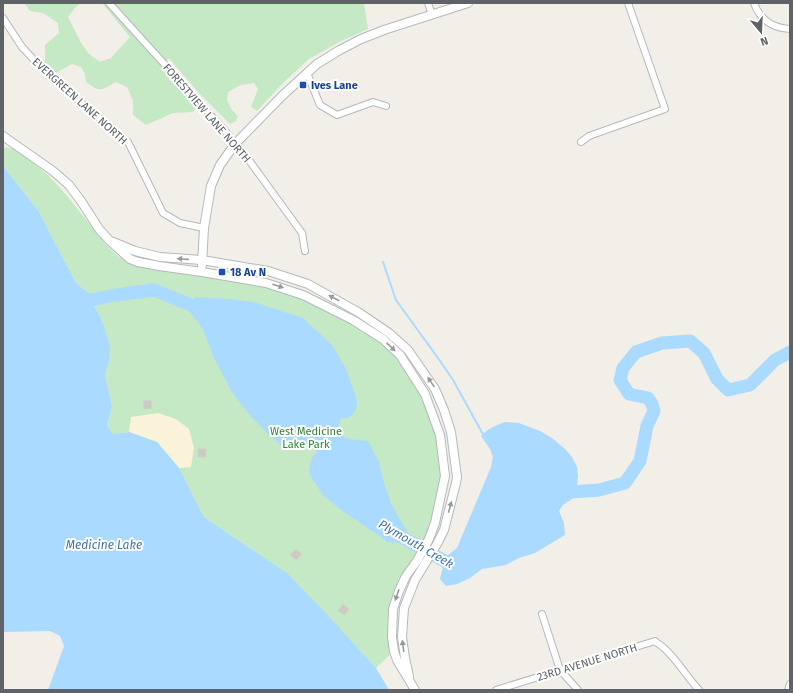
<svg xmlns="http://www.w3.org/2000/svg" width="793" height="693" viewBox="0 0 793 693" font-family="'Fira Sans',sans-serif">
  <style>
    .green { fill: #c5e8c5 }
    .sand { fill: #fbf3d9 }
    .water { fill: #aadaff }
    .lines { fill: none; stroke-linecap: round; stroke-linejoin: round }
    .stream { stroke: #aadaff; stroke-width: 2 }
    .river { stroke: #aadaff; stroke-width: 13 }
    .building { fill: #cccac5; stroke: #d6d1c6 }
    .minor-casing { stroke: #b5b8bc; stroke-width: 8 }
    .tertiary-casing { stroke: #b5b8bc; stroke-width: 10 }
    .minor { stroke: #fff; stroke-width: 6 }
    .tertiary { stroke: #fff; stroke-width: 8 }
    .oneway { fill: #979a9d }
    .transit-dot { fill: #1a4fb4; stroke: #fff; stroke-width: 1.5 }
    .labels { text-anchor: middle; stroke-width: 4; stroke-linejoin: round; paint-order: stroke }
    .transit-label { font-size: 11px; font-weight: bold; fill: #164399; stroke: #fff; text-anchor: start }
    .street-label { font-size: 11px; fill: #5f6368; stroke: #fff }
    .park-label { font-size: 11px; fill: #348238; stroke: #fff }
    .water-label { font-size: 12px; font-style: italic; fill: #4174aa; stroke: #fff }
  </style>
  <rect width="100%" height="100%" fill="#f1efe8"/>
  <g class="green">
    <path d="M 24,3 L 81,3 L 75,8 L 68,17 L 81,43 L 89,54 L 100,62 L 111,58 L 130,37 L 102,3 L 364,3 L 368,29 L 341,41 L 309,59 L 283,83 L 257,111 L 251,107 L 258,89 L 254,83 L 241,85 L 228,92 L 227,100 L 232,110 L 238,116 L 236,121 L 230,124 L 198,92 L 169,58 L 161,66 L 198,106 L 193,112 L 173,113 L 146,125 L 133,115 L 133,101 L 127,87 L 116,82 C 101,90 101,93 86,82 L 85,74 L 81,67 L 72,64 L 56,73 L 45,65 L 45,45 L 59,33 L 58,23 L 43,13 L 30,11 Z"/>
    <path d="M 6,147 L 17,150 L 31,161 L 49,176 L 68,197 L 106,245 L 119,257 L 202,272 L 303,295 L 383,339 L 400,355 L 425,394 L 440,435 L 445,476 L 435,523 L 393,609 L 394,651 L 376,668 L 352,642 L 247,546 L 204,517 L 179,468 L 129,432 L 113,434 L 107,426 L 112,406 L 105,375 L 109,361 L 101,318 L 91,300 L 89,293 L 76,283 L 38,210 L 3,166 L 3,149 Z"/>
  </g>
  <path class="sand" d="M 158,413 L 176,419 L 189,429 L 194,448 L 191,467 L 179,468 L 157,442 L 129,432 L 131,417 Z"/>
  <g class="water">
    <path d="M 3,166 L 38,210 L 76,283 L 89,293 L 91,300 L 101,318 L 110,346 L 109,361 L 105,375 L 112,406 L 107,426 L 113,434 L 129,432 L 157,442 L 179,468 L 204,517 L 288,574 L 323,610 L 376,668 L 389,690 L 48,690 L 64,646 L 60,636 L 50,631 L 3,632 Z"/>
    <path d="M 195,297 L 231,299 L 257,303 L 303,318 L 332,345 L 346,369 L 354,391 L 357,401 L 356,409 L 352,415 L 348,418 L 341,419 L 338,427 L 344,437 L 348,439 L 368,441 L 379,462 L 384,483 L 391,503 L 400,520 L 409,535 L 405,543 L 388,542 L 340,509 L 324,496 L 312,479 L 309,473 L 310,465 L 312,458 L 317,452 L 312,444 L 301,445 L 288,448 L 282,446 L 268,434 L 248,413 L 232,392 L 214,358 L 203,330 L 190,311 Z"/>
    <path d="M 504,422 L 519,423 L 540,431 L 552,438 L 565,449 L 572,457 L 577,467 L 578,475 L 577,485 L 572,499 L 563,505 L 559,511 L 564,523 L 565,535 L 535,553 L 519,558 L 506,565 L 482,569 L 470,578 L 457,584 L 446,586 L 440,579 L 443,567 L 447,556 L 457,548 L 491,467 L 493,457 L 490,449 L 481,436 L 489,429 Z"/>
  </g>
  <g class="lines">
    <path class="stream" d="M 383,262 L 396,300 L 438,358 L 453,380 L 484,436"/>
    <g class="river">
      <path d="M 75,300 L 91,300 L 115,295 L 154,290 L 191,305 L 202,314 L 205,316"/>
      <path d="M 558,493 L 599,490 L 625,483 L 640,461 L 647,426 L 654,411 L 652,404 L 648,398 L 629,394 L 620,380 L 623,368 L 636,352 L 662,343 L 690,341 L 704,353 L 717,379 L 728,390 L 750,385 L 775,360 L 790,352"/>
      <path d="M 391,531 L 457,568 L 460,567"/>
    </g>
  </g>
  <g class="building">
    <path d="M 151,400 L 152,408 L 144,409 L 143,401 Z"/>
    <rect x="198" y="449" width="8" height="8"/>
    <path d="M 296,549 L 302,554 L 296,560 L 290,555 Z"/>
    <path d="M 343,604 L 349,609 L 345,615 L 338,611 Z"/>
  </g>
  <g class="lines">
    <g class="minor-casing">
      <g id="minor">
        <path d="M 109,3 L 226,132 L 235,144 L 243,152 L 302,233 L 305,251"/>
        <path d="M 428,3 L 432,15"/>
        <path d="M 754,3 C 760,20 772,28 790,29"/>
        <path d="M 3,18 L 22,47 L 47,74 L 128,142 L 163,213 L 180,223 L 204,228"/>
        <path d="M 307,73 L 320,105 L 337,115 L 373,102 L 386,106"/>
        <path d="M 581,142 L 589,136 L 665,109 L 628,3"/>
        <path d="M 542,614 L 560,670 L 578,690"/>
        <path d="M 496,690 L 655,641 C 658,644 662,646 665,649 C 678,661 687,677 699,690"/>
        <path d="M 788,690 L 790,684"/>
      </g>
    </g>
    <g class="tertiary-casing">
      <g id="tertiary">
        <path d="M 3,136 L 53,171 L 69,185 L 81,201 L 99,229 L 109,240 L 130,259 L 138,262 L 159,266 L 202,272 L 266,283 L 303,295 L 353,320 L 383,339 L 400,355 L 425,394 L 440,435 L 445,476 L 435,523 L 429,539 L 417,561 L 406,576 L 399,591 L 393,609 L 392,637 L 394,651 L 397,660 L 415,690"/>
        <path d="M 113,242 L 135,251 L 160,257 L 202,260 L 268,271 L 308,284 L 358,312 L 389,333 L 408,350 L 435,389 L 444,410 L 451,432 L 457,477 L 456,483 L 444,530 L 437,544 L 415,580 L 404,608 L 402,637 L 405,658 L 409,676"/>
        <path d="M 202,265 L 204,228 L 211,186 L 220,165 L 235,144 L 282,96 L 317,64 L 338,51 L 361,39 L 384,30 L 468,3"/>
      </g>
    </g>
    <use href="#minor" class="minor"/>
    <use href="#tertiary" class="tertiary"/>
  </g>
  <defs><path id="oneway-solid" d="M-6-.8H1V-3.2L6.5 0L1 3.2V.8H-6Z"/></defs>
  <g class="oneway">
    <use href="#oneway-solid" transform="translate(183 259) rotate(-176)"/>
    <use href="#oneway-solid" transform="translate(278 286) rotate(18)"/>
    <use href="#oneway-solid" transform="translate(334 298) rotate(-152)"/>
    <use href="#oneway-solid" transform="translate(391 347) rotate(43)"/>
    <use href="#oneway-solid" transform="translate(431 382) rotate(-124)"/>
    <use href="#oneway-solid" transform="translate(450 507) rotate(-75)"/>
    <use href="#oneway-solid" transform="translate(397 595) rotate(109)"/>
    <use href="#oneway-solid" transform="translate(403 646) rotate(-98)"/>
  </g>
  <g class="transit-dot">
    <rect x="299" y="81" width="8" height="8" rx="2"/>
    <rect x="218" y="268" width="8" height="8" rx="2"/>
  </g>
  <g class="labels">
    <g class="transit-label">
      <text x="311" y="89">Ives Lane</text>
      <text x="230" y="276">18 Av N</text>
    </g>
    <g class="street-label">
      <text transform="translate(80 101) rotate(42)" y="4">EVERGREEN LANE NORTH</text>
      <text transform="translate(207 113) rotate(49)" y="4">FORESTVIEW LANE NORTH</text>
      <text transform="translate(587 662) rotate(-17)" y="4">23RD AVENUE NORTH</text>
    </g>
    <g class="park-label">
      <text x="306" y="435">West Medicine<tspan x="306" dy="13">Lake Park</tspan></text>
    </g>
    <g class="water-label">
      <text transform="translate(416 544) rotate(30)" y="4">Plymouth Creek</text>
      <text x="104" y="549">Medicine Lake</text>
    </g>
  </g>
  <rect width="793" height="693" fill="none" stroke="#5f6368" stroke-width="8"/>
  <g transform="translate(761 32) rotate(161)" stroke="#ffffff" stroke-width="3" paint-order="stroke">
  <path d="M0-3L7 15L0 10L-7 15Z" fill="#5f6368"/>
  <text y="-6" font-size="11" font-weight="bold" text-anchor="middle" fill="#5f6368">N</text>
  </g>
</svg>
